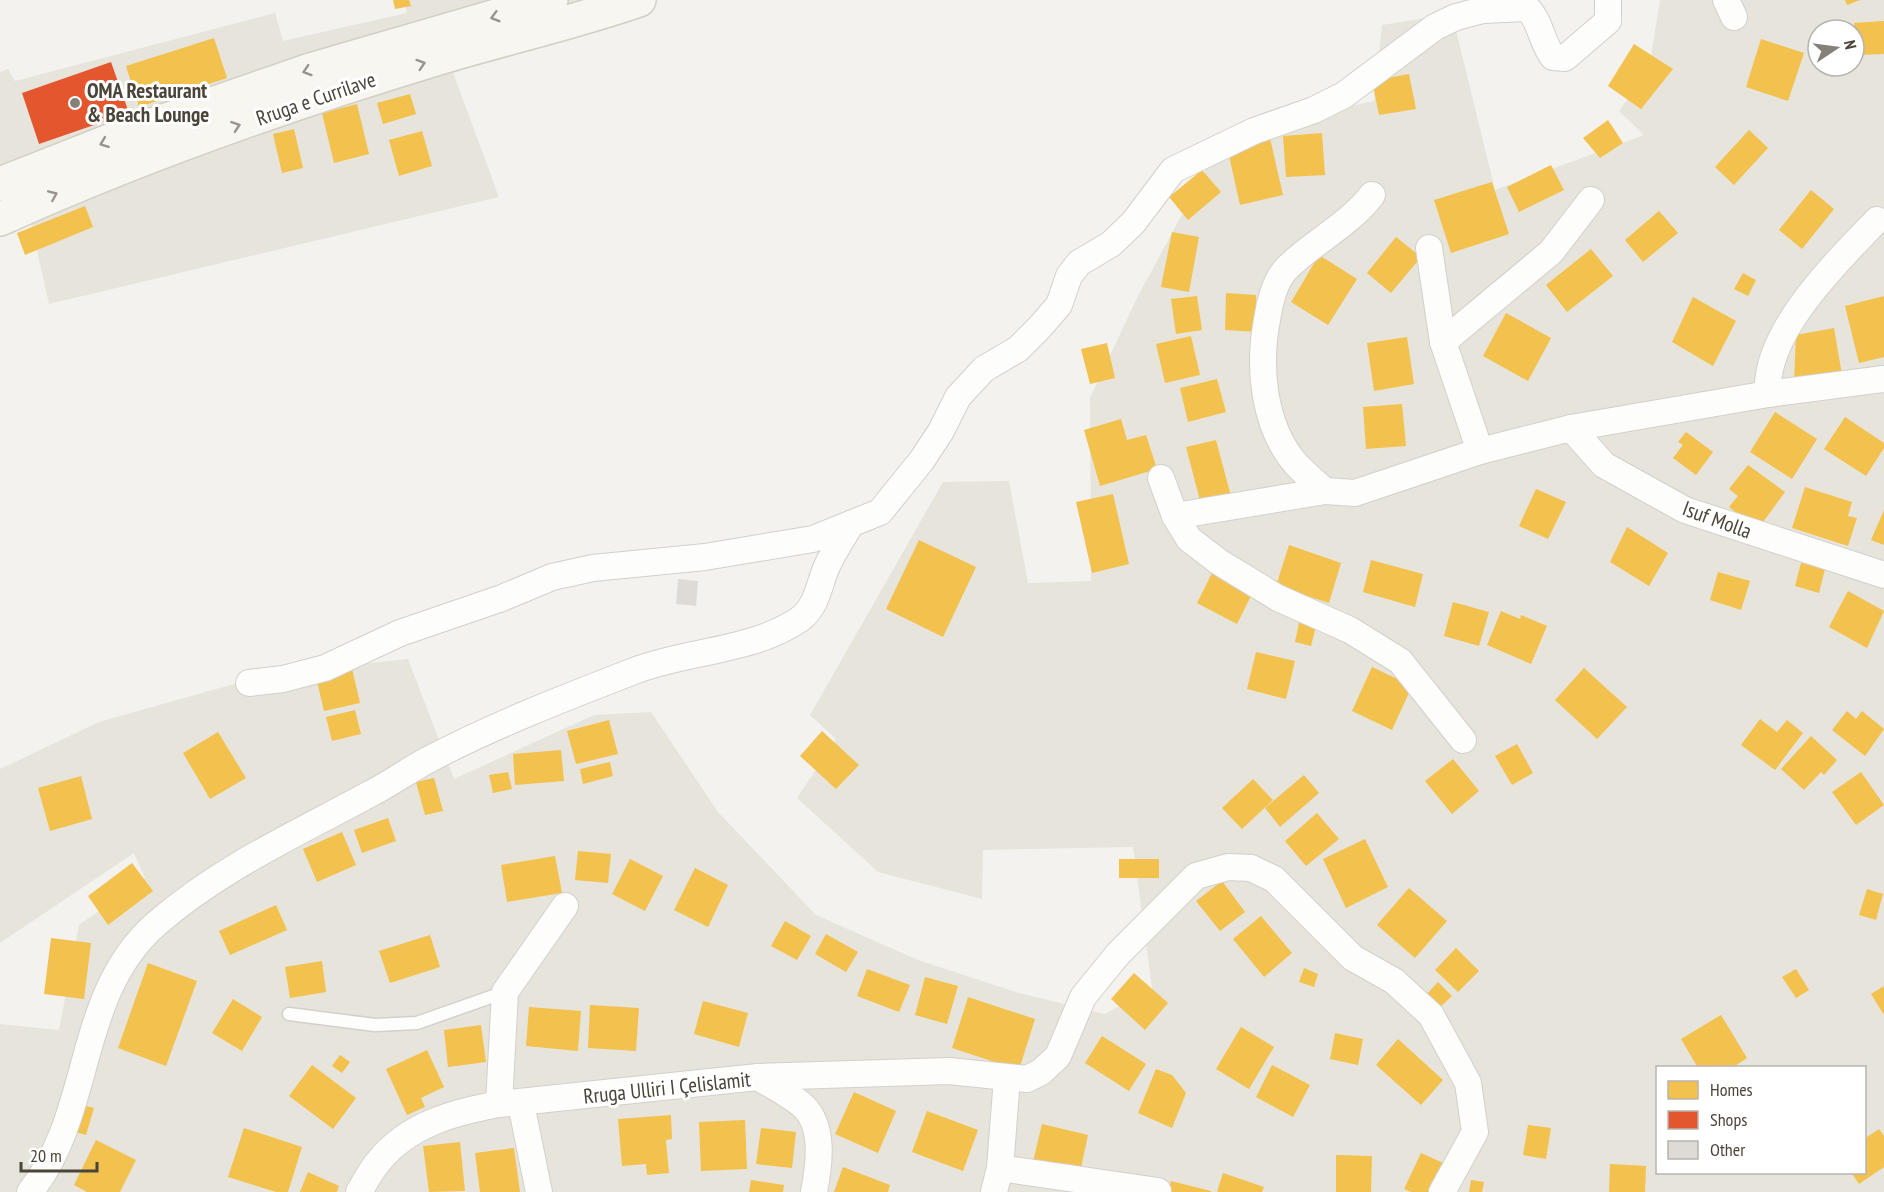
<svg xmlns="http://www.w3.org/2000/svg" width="1884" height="1192" viewBox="0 0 1884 1192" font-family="'PT Sans Narrow',sans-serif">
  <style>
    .residential { fill: #e7e4dc; fill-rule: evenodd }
    .homes { fill: #f2c14e }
    .shops { fill: #e4572e }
    .building { fill: #dedbd6 }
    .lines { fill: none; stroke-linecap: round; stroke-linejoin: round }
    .service-casing { stroke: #d2d0cb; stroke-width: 15 }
    .minor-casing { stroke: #d2d0cb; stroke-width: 28 }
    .secondary-casing { stroke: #d3cfc5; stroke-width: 36 }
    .service { stroke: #fdfdfc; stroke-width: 12 }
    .minor { stroke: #fdfdfc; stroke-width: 26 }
    .secondary { stroke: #f7f6f1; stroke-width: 33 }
    .oneway { stroke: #98948c }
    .poi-dot { fill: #868178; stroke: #fff; stroke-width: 2 }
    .labels { text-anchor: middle; stroke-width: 6; stroke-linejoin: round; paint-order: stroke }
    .poi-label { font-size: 21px; font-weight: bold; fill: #4b4439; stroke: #fff; text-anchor: start }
    .street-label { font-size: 21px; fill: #4b4439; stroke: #fff }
  </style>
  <rect width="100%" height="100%" fill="#f4f2ee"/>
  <g class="residential">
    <path d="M 404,0 L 592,0 L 441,40 L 499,197 L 49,304 L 23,188 L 0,197 L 0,72 L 8,69 L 15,81 L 275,13 L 283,41 L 407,13 Z"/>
    <path d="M 1660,0 L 1884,0 L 1884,1192 L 0,1192 L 0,1024 L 59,1030 L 79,925 L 145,878 L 134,853 L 0,943 L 0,769 L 99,722 L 269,674 L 408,659 L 454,779 L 594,715 L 651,712 L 718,812 L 816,915 L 918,960 L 1019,993 L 1105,1014 L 1152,988 L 1133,847 L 983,850 L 982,899 L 878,872 L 797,798 L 836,739 L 810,715 L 943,482 L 1009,481 L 1028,583 L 1091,581 L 1090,398 L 1137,298 L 1216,151 L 1270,124 L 1374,101 L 1382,25 L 1452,14 L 1495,190 L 1644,135 L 1619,111 L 1649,69 ZM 1818,30 L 1854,30 L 1854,66 L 1818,66 ZM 1658,1068 L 1864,1068 L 1864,1172 L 1658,1172 Z"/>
  </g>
  <g class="homes">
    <path d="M 393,0 L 409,0 L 411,6 L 395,9 Z"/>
    <path d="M 1845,0 L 1860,0 L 1847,5 Z"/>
    <path d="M 1884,21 L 1884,54 L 1855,55 L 1854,23 Z"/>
    <path d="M 214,38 L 227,78 L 139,107 L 126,66 Z"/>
    <path d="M 1761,39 L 1804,53 L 1788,101 L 1746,87 Z"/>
    <path d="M 1634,44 L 1673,69 L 1641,109 L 1608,86 Z"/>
    <path d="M 1409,74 L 1416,109 L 1379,115 L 1372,81 Z"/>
    <path d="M 410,94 L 416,114 L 383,124 L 377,103 Z"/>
    <path d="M 357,104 L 369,154 L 334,163 L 322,113 Z"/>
    <path d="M 1608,120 L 1623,143 L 1600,158 L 1583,138 Z"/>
    <path d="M 294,129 L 303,168 L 282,173 L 273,134 Z"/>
    <path d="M 1749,130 L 1768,148 L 1734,185 L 1715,167 Z"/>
    <path d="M 422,131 L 432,166 L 399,176 L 389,140 Z"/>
    <path d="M 1322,133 L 1325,175 L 1286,177 L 1283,136 Z"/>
    <path d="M 1270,138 L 1283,195 L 1240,205 L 1227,147 Z"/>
    <path d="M 1551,165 L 1564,190 L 1519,212 L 1507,187 Z"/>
    <path d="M 1202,170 L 1221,192 L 1188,220 L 1169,197 Z"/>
    <path d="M 1492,182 L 1509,234 L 1451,253 L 1434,200 Z"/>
    <path d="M 1811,190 L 1834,209 L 1802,249 L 1779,230 Z"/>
    <path d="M 85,206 L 93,227 L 25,255 L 17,233 Z"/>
    <path d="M 1659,211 L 1678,233 L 1643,262 L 1625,240 Z"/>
    <path d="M 1172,232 L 1199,237 L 1189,292 L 1161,287 Z"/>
    <path d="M 1396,237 L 1421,257 L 1391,293 L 1367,273 Z"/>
    <path d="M 1591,249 L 1613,276 L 1567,312 L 1546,285 Z"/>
    <path d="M 1319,255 L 1357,279 L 1328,325 L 1291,302 Z"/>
    <path d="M 1743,273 L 1756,280 L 1748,296 L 1734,289 Z"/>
    <path d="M 1226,293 L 1256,295 L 1256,332 L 1225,330 Z"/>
    <path d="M 1197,296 L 1202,330 L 1176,334 L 1171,299 Z"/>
    <path d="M 1884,296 L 1884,357 L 1859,363 L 1845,306 Z"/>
    <path d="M 1693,297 L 1736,321 L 1713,366 L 1672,342 Z"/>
    <path d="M 1506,313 L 1551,338 L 1528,381 L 1483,356 Z"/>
    <path d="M 1834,328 L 1842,375 L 1794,382 L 1796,335 Z"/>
    <path d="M 1191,336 L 1200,375 L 1165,383 L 1156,344 Z"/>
    <path d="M 1407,337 L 1414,384 L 1374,391 L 1367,343 Z"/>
    <path d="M 1107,343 L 1115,378 L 1090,384 L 1081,349 Z"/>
    <path d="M 1217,379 L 1226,412 L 1188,422 L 1180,388 Z"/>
    <path d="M 1402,404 L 1406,446 L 1366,449 L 1363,407 Z"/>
    <path d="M 1775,412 L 1817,439 L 1792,479 L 1750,452 Z"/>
    <path d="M 1845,417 L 1884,443 L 1884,448 L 1866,476 L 1824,449 Z"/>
    <path d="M 1121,419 L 1127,440 L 1146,435 L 1157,469 L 1100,486 L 1084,430 Z"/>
    <path d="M 1686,432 L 1713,452 L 1696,475 L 1673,458 L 1683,445 L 1678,442 Z"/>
    <path d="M 1216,440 L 1232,500 L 1202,508 L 1186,447 Z"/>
    <path d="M 1748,465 L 1785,492 L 1758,529 L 1729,507 L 1738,496 L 1729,489 Z"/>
    <path d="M 1805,487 L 1852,502 L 1848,516 L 1857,518 L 1848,546 L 1792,528 Z"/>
    <path d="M 1536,489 L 1566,502 L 1548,539 L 1519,526 Z"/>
    <path d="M 1113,494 L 1129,564 L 1092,573 L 1076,502 Z"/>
    <path d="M 1884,510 L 1884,545 L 1871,540 Z"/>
    <path d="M 1627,527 L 1668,553 L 1649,586 L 1610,562 Z"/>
    <path d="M 919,540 L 976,567 L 943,637 L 886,609 Z"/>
    <path d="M 1289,545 L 1341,563 L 1329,603 L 1276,586 Z"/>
    <path d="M 1371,560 L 1423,574 L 1415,607 L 1363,592 Z"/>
    <path d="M 1801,563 L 1825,569 L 1819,593 L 1795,586 Z"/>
    <path d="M 1215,567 L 1255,588 L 1237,624 L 1197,603 Z"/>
    <path d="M 1718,572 L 1750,581 L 1741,610 L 1710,600 Z"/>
    <path d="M 1848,591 L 1884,611 L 1867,648 L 1829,627 Z"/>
    <path d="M 1453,602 L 1489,612 L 1479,646 L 1444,636 Z"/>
    <path d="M 1501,611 L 1520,619 L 1521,615 L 1547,626 L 1531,664 L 1487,645 Z"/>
    <path d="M 1300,618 L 1317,622 L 1311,646 L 1295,642 Z"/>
    <path d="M 1256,652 L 1295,661 L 1286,699 L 1247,689 Z"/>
    <path d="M 351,664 L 360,703 L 324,711 L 315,673 Z"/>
    <path d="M 1372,667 L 1412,686 L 1392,730 L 1352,711 Z"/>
    <path d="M 1584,668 L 1627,707 L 1597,739 L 1555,700 Z"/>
    <path d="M 355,710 L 361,734 L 332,741 L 326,717 Z"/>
    <path d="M 1847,711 L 1856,719 L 1862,711 L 1884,729 L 1865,756 L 1832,730 Z"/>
    <path d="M 1760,719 L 1777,732 L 1787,720 L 1803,733 L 1775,770 L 1741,745 Z"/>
    <path d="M 609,720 L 618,754 L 576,764 L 567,731 Z"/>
    <path d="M 822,731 L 859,765 L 836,789 L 800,756 Z"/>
    <path d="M 218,732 L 246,778 L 210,799 L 183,753 Z"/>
    <path d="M 1811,736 L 1837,760 L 1824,775 L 1821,772 L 1804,790 L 1781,769 Z"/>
    <path d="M 1517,744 L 1533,773 L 1512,785 L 1495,756 Z"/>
    <path d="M 561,750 L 564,781 L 515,785 L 513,754 Z"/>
    <path d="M 1453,759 L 1479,791 L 1452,814 L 1425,781 Z"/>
    <path d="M 610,762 L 613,776 L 583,784 L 580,769 Z"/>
    <path d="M 508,772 L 512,789 L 493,793 L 489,775 Z"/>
    <path d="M 1861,772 L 1884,805 L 1856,825 L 1832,792 Z"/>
    <path d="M 1304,775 L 1319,793 L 1280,827 L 1265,808 Z"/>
    <path d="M 81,776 L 92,819 L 50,831 L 38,788 Z"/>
    <path d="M 434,778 L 443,811 L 425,815 L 416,782 Z"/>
    <path d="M 1253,779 L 1273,800 L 1242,829 L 1222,808 Z"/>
    <path d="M 1317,813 L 1339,839 L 1306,866 L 1285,841 Z"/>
    <path d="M 388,818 L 396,841 L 362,853 L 354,830 Z"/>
    <path d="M 342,832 L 356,865 L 317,882 L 303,849 Z"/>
    <path d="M 1365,839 L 1388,887 L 1346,908 L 1323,859 Z"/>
    <path d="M 578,851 L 611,854 L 608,883 L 575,880 Z"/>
    <path d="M 555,856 L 562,893 L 507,902 L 501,865 Z"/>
    <path d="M 630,859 L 663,876 L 645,911 L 612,894 Z"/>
    <rect x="1119" y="859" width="40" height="19"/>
    <path d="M 132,863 L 153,891 L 108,925 L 88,896 Z"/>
    <path d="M 695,868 L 728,885 L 708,927 L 674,910 Z"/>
    <path d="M 1222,881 L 1245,912 L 1220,931 L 1196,901 Z"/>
    <path d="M 1409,888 L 1447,921 L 1415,958 L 1377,925 Z"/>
    <path d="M 1867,889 L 1883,894 L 1876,920 L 1859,915 Z"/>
    <path d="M 276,905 L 287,930 L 230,955 L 219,931 Z"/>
    <path d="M 1261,916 L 1292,953 L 1264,977 L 1233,939 Z"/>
    <path d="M 785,921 L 811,936 L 797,960 L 771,946 Z"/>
    <path d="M 826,934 L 858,952 L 846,972 L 815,954 Z"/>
    <path d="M 430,935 L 440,967 L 390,983 L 379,951 Z"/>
    <path d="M 51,938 L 91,943 L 84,999 L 44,994 Z"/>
    <path d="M 1456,948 L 1479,971 L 1458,992 L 1435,970 Z"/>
    <path d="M 322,961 L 326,992 L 290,998 L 285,967 Z"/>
    <path d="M 148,963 L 197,981 L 166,1066 L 118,1048 Z"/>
    <path d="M 1304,968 L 1318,974 L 1314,987 L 1299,982 Z"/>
    <path d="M 867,969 L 910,985 L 899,1012 L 857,996 Z"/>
    <path d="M 1796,969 L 1809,990 L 1796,998 L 1782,977 Z"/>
    <path d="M 1134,973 L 1168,1003 L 1145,1030 L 1111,999 Z"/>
    <path d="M 925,977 L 958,986 L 947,1024 L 915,1015 Z"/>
    <path d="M 1438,982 L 1452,996 L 1439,1008 L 1426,995 Z"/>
    <path d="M 1884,986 L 1884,1015 L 1871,994 Z"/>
    <path d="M 968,997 L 1035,1019 L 1019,1070 L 952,1048 Z"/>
    <path d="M 233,999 L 262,1017 L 242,1051 L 212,1033 Z"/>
    <path d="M 703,1001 L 748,1013 L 739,1047 L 694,1034 Z"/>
    <path d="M 590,1005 L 639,1008 L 636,1051 L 588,1048 Z"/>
    <path d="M 529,1007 L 581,1011 L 578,1051 L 526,1046 Z"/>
    <path d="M 1721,1015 L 1747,1058 L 1732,1068 L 1698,1068 L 1681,1039 Z"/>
    <path d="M 481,1025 L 486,1062 L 448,1067 L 444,1030 Z"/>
    <path d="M 1241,1027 L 1274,1047 L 1249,1089 L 1216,1069 Z"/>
    <path d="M 1335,1033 L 1363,1039 L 1358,1065 L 1330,1059 Z"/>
    <path d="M 1102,1036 L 1146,1064 L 1129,1091 L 1085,1063 Z"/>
    <path d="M 1398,1039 L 1443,1080 L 1421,1105 L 1376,1065 Z"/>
    <path d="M 427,1050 L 444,1087 L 421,1098 L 425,1107 L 407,1115 L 386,1069 Z"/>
    <path d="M 340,1055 L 350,1062 L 342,1073 L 332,1066 Z"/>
    <path d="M 312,1065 L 356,1098 L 333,1129 L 289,1096 Z"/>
    <path d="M 1272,1065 L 1310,1085 L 1293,1117 L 1256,1097 Z"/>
    <path d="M 1156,1069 L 1172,1075 L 1186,1093 L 1172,1128 L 1138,1113 Z"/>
    <path d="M 854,1092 L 896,1111 L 878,1153 L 835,1134 Z"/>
    <path d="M 83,1105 L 94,1108 L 86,1135 L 75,1132 Z"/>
    <path d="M 927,1111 L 978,1130 L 963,1171 L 912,1152 Z"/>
    <path d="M 671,1115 L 672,1139 L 666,1140 L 669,1173 L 647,1175 L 646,1164 L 622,1166 L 618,1119 Z"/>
    <path d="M 745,1120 L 747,1169 L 701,1171 L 699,1122 Z"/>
    <path d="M 1042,1124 L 1088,1135 L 1079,1177 L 1032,1166 Z"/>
    <path d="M 1528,1125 L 1551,1128 L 1546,1159 L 1523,1155 Z"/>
    <path d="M 244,1128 L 302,1147 L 288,1192 L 276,1192 L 228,1177 Z"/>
    <path d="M 761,1128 L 796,1132 L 792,1168 L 756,1164 Z"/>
    <path d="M 1879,1129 L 1884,1136 L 1884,1167 L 1859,1184 L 1851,1172 L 1864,1172 L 1864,1139 Z"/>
    <path d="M 96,1140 L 136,1160 L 120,1192 L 87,1192 L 74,1185 Z"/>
    <path d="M 460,1142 L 465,1191 L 429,1192 L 423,1146 Z"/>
    <path d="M 514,1148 L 520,1192 L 480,1192 L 475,1153 Z"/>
    <path d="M 1421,1153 L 1450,1166 L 1438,1192 L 1411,1192 L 1404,1189 Z"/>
    <path d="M 1336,1155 L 1372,1156 L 1371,1192 L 1336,1192 Z"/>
    <path d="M 1610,1164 L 1646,1166 L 1645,1192 L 1609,1192 Z"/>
    <path d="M 843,1167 L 890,1185 L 888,1192 L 834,1192 Z"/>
    <path d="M 308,1172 L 339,1186 L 337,1192 L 300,1192 Z"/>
    <path d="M 1223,1173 L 1264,1187 L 1262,1192 L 1217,1192 Z"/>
    <path d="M 751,1180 L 784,1185 L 783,1192 L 749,1192 Z"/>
    <path d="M 1471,1180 L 1484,1182 L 1482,1192 L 1469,1192 Z"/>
    <path d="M 1171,1181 L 1211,1191 L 1211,1192 L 1168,1192 Z"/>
  </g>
  <path class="shops" d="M 111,62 L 129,113 L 39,144 L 22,93 Z"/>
  <path class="building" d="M 678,579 L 698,581 L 696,606 L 676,604 Z"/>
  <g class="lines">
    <g class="service-casing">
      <path id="service" d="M 289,1014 L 375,1025 L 417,1023 L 505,992"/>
    </g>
    <g class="minor-casing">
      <g id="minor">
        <path d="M 1726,0 L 1734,17"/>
        <path d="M 1372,195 C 1349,225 1313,242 1286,269 C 1275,281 1269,304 1267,320 C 1258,366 1263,425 1295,463 C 1304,473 1315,482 1325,491 L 1355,493 L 1480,451 L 1571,428 L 1768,394 L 1884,379"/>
        <path d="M 1429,248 L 1443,342 L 1480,451"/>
        <path d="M 1443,342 L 1551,252 L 1591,200"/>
        <path d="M 1768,394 C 1763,333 1837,262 1877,220"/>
        <path d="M 1571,428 L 1604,465 L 1685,510 L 1884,575"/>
        <path d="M 1161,478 L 1175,516"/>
        <path d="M 1325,491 L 1175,516 L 1189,539 L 1219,562 L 1278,598 L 1350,630 L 1400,661 L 1463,740"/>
        <path d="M 249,683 L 283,679 L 325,668 L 400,633 L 502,598 L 552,577 L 593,568 L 705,557 L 813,539 L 880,512 L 922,460 L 941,431 L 958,397 L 984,369 L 1018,349 L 1039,328 L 1059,305 L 1069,276 L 1079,263 L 1111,244 L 1133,223 L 1173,170 L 1254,131 L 1314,110 L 1344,95 L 1435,27 L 1456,17 L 1483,10 L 1527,8 C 1541,21 1541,42 1553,57 L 1565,58 L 1608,21 L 1608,0"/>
        <path d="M 758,1077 C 772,1086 791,1095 803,1106 C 825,1126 819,1166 814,1192"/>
        <path d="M 499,1104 L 505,992 L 565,906"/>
        <path d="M 521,1104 L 539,1192"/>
        <path d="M 1000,1168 L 1158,1191"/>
        <path d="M 30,1192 C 94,1112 75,995 156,924 C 219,869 294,835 368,795 C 388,785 406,772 426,761 C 492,726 564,698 634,671 C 688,650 752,652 800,619 C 818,606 819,582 828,564 C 834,551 843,538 850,525"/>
        <path d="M 359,1192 C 365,1182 371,1170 379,1161 C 409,1124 455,1112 499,1104 L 758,1077 L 949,1071 L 1027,1079 L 1041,1072 L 1058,1056 L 1083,997 L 1118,954 L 1196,876 L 1228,867 L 1251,868 L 1274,879 L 1353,958 L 1394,981 L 1431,1015 L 1468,1083 L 1475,1132 L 1442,1192"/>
        <path d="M 994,1192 L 1000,1168 L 1007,1078"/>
      </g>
    </g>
    <g class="secondary-casing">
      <g id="secondary">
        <path d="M 0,184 L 132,132 L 310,70 L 551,0"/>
        <path d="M 0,219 C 142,155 290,103 439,58 C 505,38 573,23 639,0"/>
      </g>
    </g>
    <use href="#service" class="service"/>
    <use href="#minor" class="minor"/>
    <use href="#secondary" class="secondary"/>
  </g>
  <defs><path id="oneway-chevron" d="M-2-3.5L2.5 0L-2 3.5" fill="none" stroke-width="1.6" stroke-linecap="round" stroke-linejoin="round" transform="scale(1.5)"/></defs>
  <g class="oneway">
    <use href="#oneway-chevron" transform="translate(495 17) rotate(164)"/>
    <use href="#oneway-chevron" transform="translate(421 64) rotate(-18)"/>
    <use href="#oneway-chevron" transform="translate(307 71) rotate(162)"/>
    <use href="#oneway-chevron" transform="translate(236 126) rotate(-19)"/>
    <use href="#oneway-chevron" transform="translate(104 143) rotate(159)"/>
    <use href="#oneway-chevron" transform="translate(53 195) rotate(-23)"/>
  </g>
  <circle class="poi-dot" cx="75" cy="103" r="6"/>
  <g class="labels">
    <g class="poi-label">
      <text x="87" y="98">OMA Restaurant<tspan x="87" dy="24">&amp; Beach Lounge</tspan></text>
    </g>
    <g class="street-label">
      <text transform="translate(316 99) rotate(-19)" y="7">Rruga e Currilave</text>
      <text transform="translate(1717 520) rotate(20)" y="7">Isuf Molla</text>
      <text transform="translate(667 1088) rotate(-6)" y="7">Rruga Ulliri I Çelislamit</text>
    </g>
  </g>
  <rect x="1656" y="1066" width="210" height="108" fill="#ffffff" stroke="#b7b4b0" stroke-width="1.5"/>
  <rect x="1668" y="1081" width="30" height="18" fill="#f2c14e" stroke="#b7b4b0" stroke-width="1.5"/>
  <text x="1710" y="1096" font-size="18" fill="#4b4439">Homes</text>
  <rect x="1668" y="1111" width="30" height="18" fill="#e4572e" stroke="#b7b4b0" stroke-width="1.5"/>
  <text x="1710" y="1126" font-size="18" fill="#4b4439">Shops</text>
  <rect x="1668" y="1141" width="30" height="18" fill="#dedbd6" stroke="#b7b4b0" stroke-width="1.5"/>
  <text x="1710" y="1156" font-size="18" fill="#4b4439">Other</text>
  <g transform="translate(1836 48) rotate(77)"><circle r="28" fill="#ffffff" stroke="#b7b4b0" stroke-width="1.5"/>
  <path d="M0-4.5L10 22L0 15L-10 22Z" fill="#868178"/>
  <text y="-9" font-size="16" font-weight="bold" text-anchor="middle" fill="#4b4439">N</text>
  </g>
  <path d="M21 1162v9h76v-9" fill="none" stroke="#4b4439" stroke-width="3"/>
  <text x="30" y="1162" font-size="18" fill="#4b4439" stroke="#ffffff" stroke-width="4.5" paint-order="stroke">20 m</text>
</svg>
